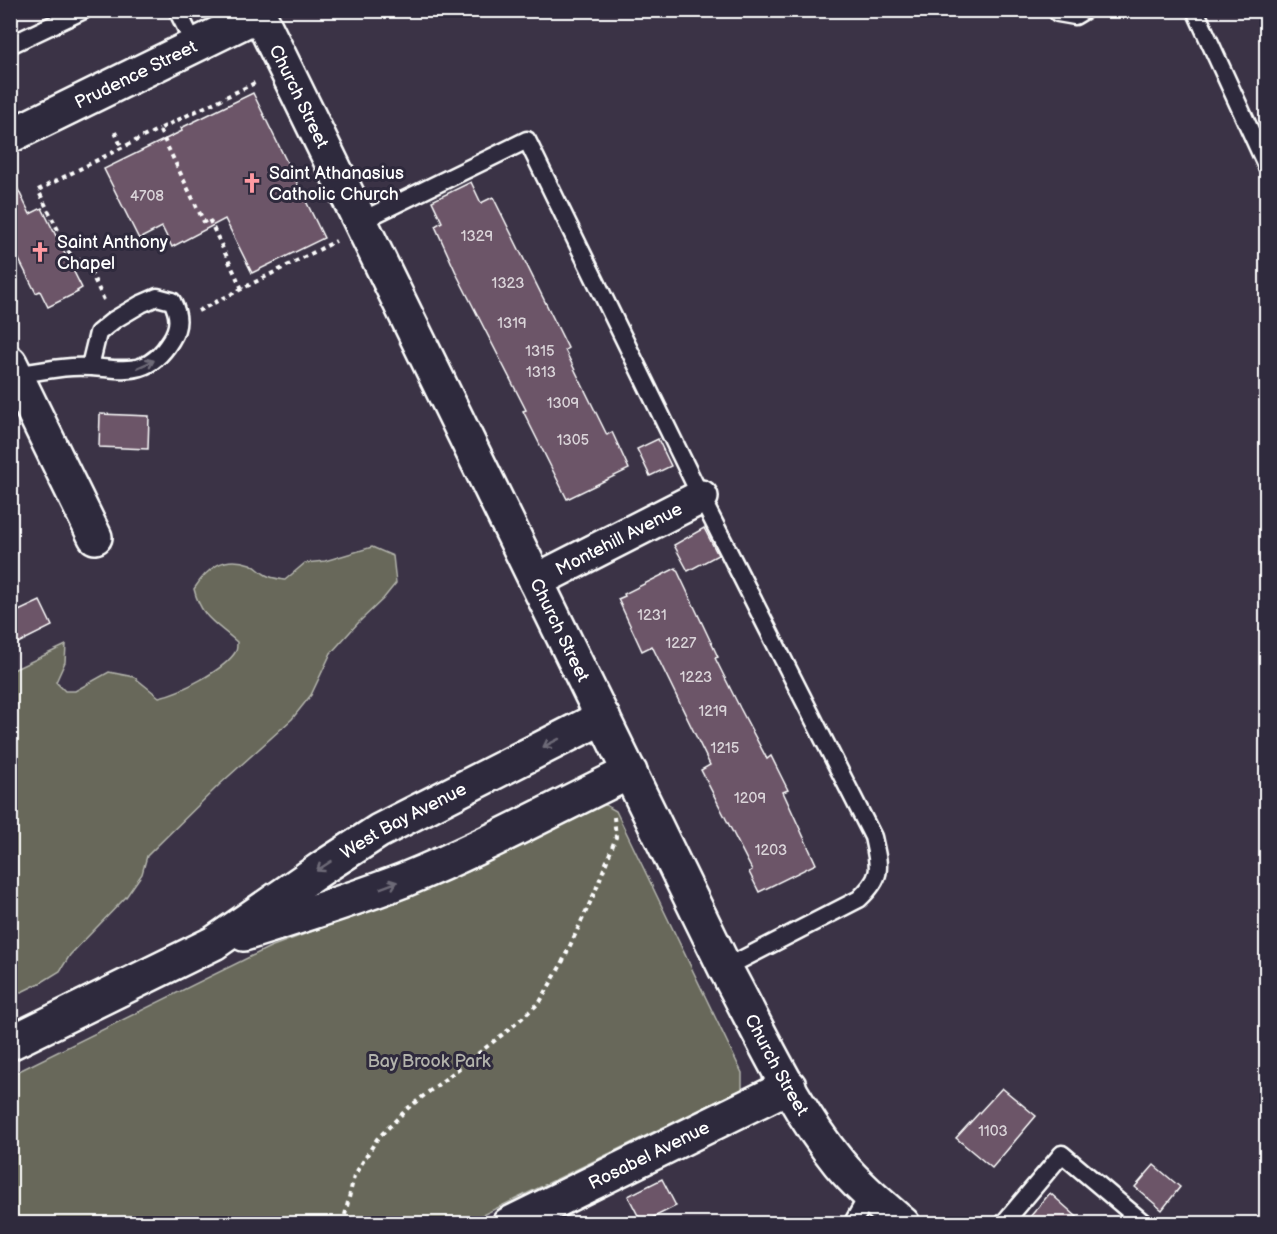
<svg xmlns="http://www.w3.org/2000/svg" width="1277" height="1234" viewBox="0 0 1277 1234" font-family="'Balsamiq Sans',sans-serif">
  <style>
    .green { fill: #67685a; stroke: #b3b4ac; stroke-width: 1.5 }
    .building { fill: #6c5568; stroke: #fff; stroke-width: 1.5 }
    .lines { fill: none; stroke-linecap: round; stroke-linejoin: round }
    .lane-casing { stroke: #fff; stroke-width: 21 }
    .street-casing { stroke: #fff; stroke-width: 38 }
    .secondary-casing { stroke: #fff; stroke-width: 38 }
    .path { stroke: #fff; stroke-width: 4; stroke-dasharray: 4.5 4.5; stroke-linecap: butt }
    .lane { stroke: #2f2a3d; stroke-width: 16 }
    .street { stroke: #2f2a3d; stroke-width: 33 }
    .secondary { stroke: #2f2a3d; stroke-width: 33 }
    .oneway { stroke: #6d6a77 }
    .labels { text-anchor: middle; stroke-width: 6; stroke-linejoin: round; paint-order: stroke }
    .number-label { font-size: 15px; fill: #dad4d9 }
    .street-label { font-size: 18px; fill: #fff; stroke: #2f2a3d }
    .poi-label { font-size: 18px; fill: #fff; stroke: #2f2a3d; text-anchor: start }
    .park-label { font-size: 18px; fill: #b3b4ac; stroke: #2f2a3d }
  </style>
  <rect width="100%" height="100%" fill="#3b3346"/>
  <filter id="ink" filterUnits="userSpaceOnUse"><feTurbulence type="fractalNoise" baseFrequency=".0167" numOctaves="2"/><feDisplacementMap in="SourceGraphic" scale="12" xChannelSelector="R" yChannelSelector="G"/><feConvolveMatrix kernelMatrix="1 2 1 2 8 2 1 2 1" color-interpolation-filters="sRGB"/></filter>
  <g filter="url(#ink)">
    <g class="green">
      <path d="M 372,547 L 393,556 L 396,583 L 383,599 L 359,622 L 331,653 L 311,695 L 292,719 L 219,785 L 147,856 L 142,874 L 126,897 L 70,955 L 60,971 L 42,982 L 11,997 L 11,671 L 66,645 L 65,662 L 56,682 L 65,691 L 75,691 L 109,672 L 134,677 L 159,697 C 179,693 225,670 236,651 C 237,649 237,644 237,642 C 216,623 201,618 194,589 C 208,567 224,555 250,564 C 256,566 260,572 266,575 C 271,578 279,579 285,580 L 305,563 L 325,561 Z"/>
      <path d="M 602,803 L 616,811 L 742,1073 L 742,1089 L 466,1223 L 11,1224 L 11,1075 L 270,947 L 413,894 Z"/>
    </g>
    <g class="building">
      <path d="M 253,93 L 324,238 L 252,273 L 225,219 L 172,247 L 162,227 L 139,239 L 104,169 L 182,131 L 181,128 Z"/>
      <path d="M 10,173 L 30,214 L 42,208 L 82,288 L 77,291 L 78,292 L 48,307 L 40,291 L 36,293 L 10,242 Z"/>
      <path d="M 471,182 L 481,203 L 493,197 L 568,348 L 565,350 L 607,435 L 612,432 L 629,469 L 567,499 L 523,411 L 526,410 L 458,277 L 435,226 L 442,222 L 432,201 Z"/>
      <path d="M 100,414 L 149,416 L 148,449 L 99,447 Z"/>
      <path d="M 658,439 L 671,466 L 650,476 L 637,449 Z"/>
      <path d="M 704,528 L 718,555 L 688,571 L 674,545 Z"/>
      <path d="M 676,568 L 718,657 L 715,658 L 740,708 L 767,759 L 771,756 L 788,790 L 783,792 L 816,864 L 759,892 L 749,872 L 752,870 L 701,770 L 710,765 L 652,646 L 642,651 L 618,599 L 625,596 L 624,594 Z"/>
      <path d="M 40,601 L 52,626 L 10,647 L 10,615 Z"/>
      <path d="M 1002,1088 L 1036,1116 L 992,1168 L 956,1138 Z"/>
      <path d="M 1154,1165 L 1180,1187 L 1162,1210 L 1135,1187 Z"/>
      <path d="M 662,1179 L 676,1206 L 642,1223 L 628,1196 Z"/>
      <path d="M 1050,1193 L 1085,1224 L 1024,1224 Z"/>
    </g>
    <g class="lines">
      <g class="lane-casing">
        <g id="lane">
          <path d="M 177,10 L 195,46"/>
          <path d="M 1056,10 L 1058,13 L 1075,16 L 1085,10"/>
          <path d="M 1195,10 L 1266,165"/>
          <path d="M 10,45 L 84,10"/>
          <path d="M 361,221 L 527,140 L 701,497 L 873,837 C 880,869 883,876 859,899 L 725,968"/>
          <path d="M 16,375 C 35,372 53,368 72,367 C 114,364 144,385 171,340 C 180,326 179,315 172,301 L 157,297 L 141,304 L 114,320 L 98,333 L 90,366"/>
          <path d="M 852,1224 L 869,1194"/>
          <path d="M 1003,1224 L 1062,1154 L 1145,1224"/>
        </g>
      </g>
      <g class="street-casing">
        <g id="street">
          <path id="s1" d="M 10,136 L 259,14"/>
          <path d="M 10,363 L 95,537"/>
          <path id="s2" d="M 536,581 L 701,497"/>
          <path id="s3" d="M 509,1224 L 789,1086"/>
        </g>
      </g>
      <g class="secondary-casing">
        <g id="secondary">
          <path id="s4" d="M 257,10 L 725,968 C 761,1034 792,1105 839,1163 C 858,1186 881,1205 903,1224"/>
          <path d="M 244,934 C 298,917 352,900 404,880 C 481,849 555,808 630,772"/>
          <path id="s5" d="M 10,1043 L 214,943 L 322,868 L 379,831 L 603,717"/>
        </g>
      </g>
      <g class="path">
        <path d="M 115,132 L 122,148"/>
        <path d="M 242,289 L 209,219 L 204,222 L 159,129 L 257,82"/>
        <path d="M 104,300 L 87,264 L 82,260 L 74,262 L 38,190 L 159,129"/>
        <path d="M 198,311 L 336,241"/>
        <path d="M 343,1224 L 354,1176 L 377,1139 L 408,1108 L 511,1028 L 540,1002 L 561,965 L 595,892 L 616,837 L 614,817"/>
      </g>
      <use href="#lane" class="lane"/>
      <use href="#street" class="street"/>
      <use href="#secondary" class="secondary"/>
    </g>
    <defs><path id="oneway-shaft" d="M-6 0H5M1.5-3L5.5 0L1.5 3" fill="none" stroke-width="1.6" stroke-linecap="round" stroke-linejoin="round" transform="scale(1.5)"/></defs>
    <g class="oneway">
      <use href="#oneway-shaft" transform="translate(146 364) rotate(-24)"/>
      <use href="#oneway-shaft" transform="translate(551 743) rotate(153)"/>
      <use href="#oneway-shaft" transform="translate(324 866) rotate(147)"/>
      <use href="#oneway-shaft" transform="translate(389 885) rotate(-21)"/>
    </g>
  </g>
  <defs>
    <g id="church-bare" transform="scale(1.62)"><path d="M-1.2-6h2.4v3.5h3.3v2.4h-3.3V6h-2.4V-.1h-3.3v-2.4h3.3Z" fill="#ff9aa2" stroke="#2f2a3d" stroke-width="2.5" paint-order="stroke"/></g>
  </defs>
  <g fill-rule="evenodd">
    <use href="#church-bare" x="252" y="183"/>
    <use href="#church-bare" x="40" y="252"/>
  </g>
  <g class="labels">
    <g class="number-label">
      <text x="147" y="201">4708</text>
      <text x="477" y="241">1329</text>
      <text x="508" y="288">1323</text>
      <text x="512" y="328">1319</text>
      <text x="540" y="356">1315</text>
      <text x="541" y="377">1313</text>
      <text x="563" y="408">1309</text>
      <text x="573" y="445">1305</text>
      <text x="652" y="620">1231</text>
      <text x="681" y="648">1227</text>
      <text x="696" y="682">1223</text>
      <text x="713" y="716">1219</text>
      <text x="725" y="753">1215</text>
      <text x="750" y="803">1209</text>
      <text x="771" y="855">1203</text>
      <text x="993" y="1136">1103</text>
    </g>
    <g class="street-label">
      <text dy="6" stroke="none"><textPath href="#s1" startOffset="140">Prudence Street</textPath></text>
      <text dy="6" stroke="none"><textPath href="#s4" startOffset="96">Church Street</textPath></text>
      <text dy="6" stroke="none"><textPath href="#s2" startOffset="93">Montehill Avenue</textPath></text>
      <text dy="6" stroke="none"><textPath href="#s4" startOffset="690">Church Street</textPath></text>
      <text dy="6" stroke="none"><textPath href="#s5" startOffset="453">West Bay Avenue</textPath></text>
      <text dy="6" stroke="none"><textPath href="#s4" startOffset="1176">Church Street</textPath></text>
      <text dy="6" stroke="none"><textPath href="#s3" startOffset="156">Rosabel Avenue</textPath></text>
    </g>
    <g class="poi-label">
      <text x="269" y="179">Saint Athanasius<tspan x="269" dy="21">Catholic Church</tspan></text>
      <text x="57" y="248">Saint Anthony<tspan x="57" dy="21">Chapel</tspan></text>
    </g>
    <g class="park-label">
      <text x="429" y="1067">Bay Brook Park</text>
    </g>
  </g>
  <rect width="1277" height="1234" fill="none" stroke="#2f2a3d" stroke-width="36"/>
  <rect x="18" y="18" width="1241" height="1198" fill="none" stroke="#fff" stroke-width="2" filter="url(#ink)"/>
</svg>
